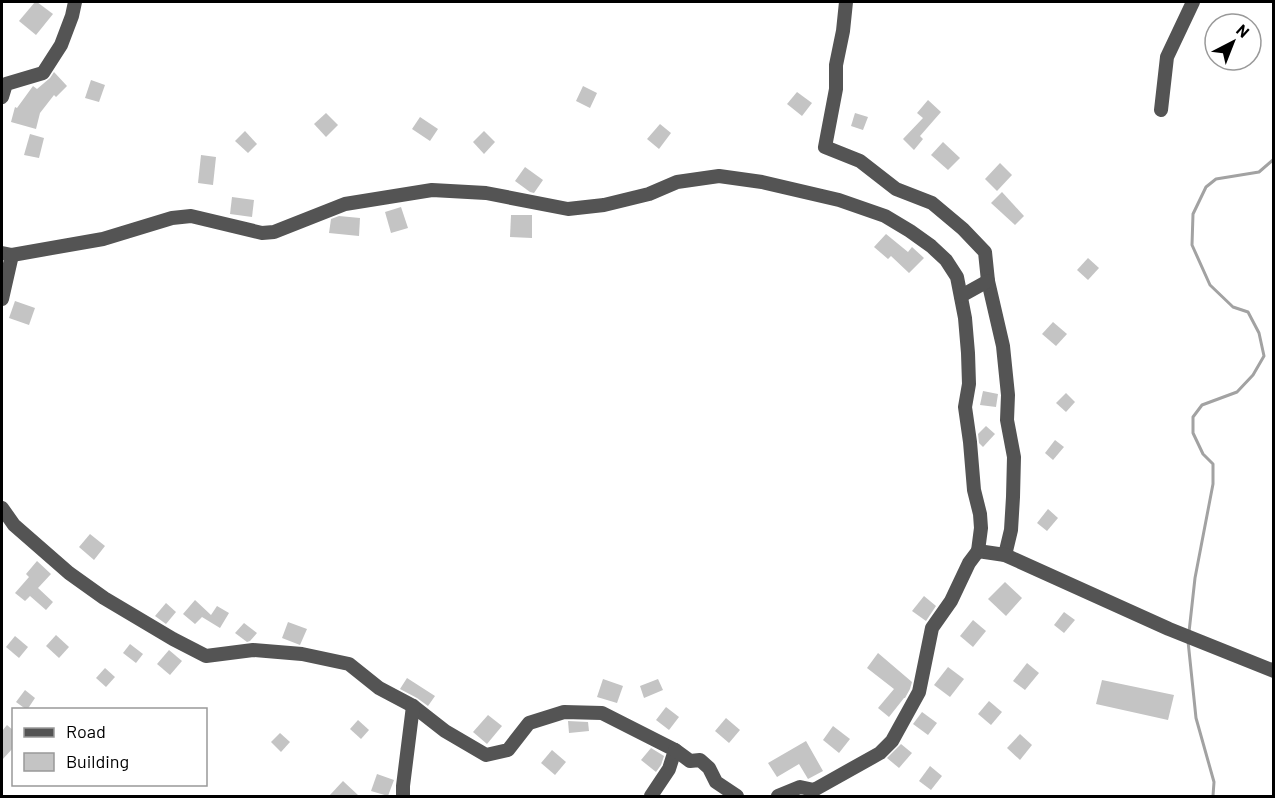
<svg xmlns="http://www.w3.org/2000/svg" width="1275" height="798" viewBox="0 0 1275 798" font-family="Barlow,sans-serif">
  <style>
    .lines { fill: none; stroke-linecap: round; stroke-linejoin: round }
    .stream { stroke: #a2a2a2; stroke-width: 3 }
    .building { fill: #c4c4c4 }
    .minor { stroke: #545454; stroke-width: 14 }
  </style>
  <rect width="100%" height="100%" fill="#fff"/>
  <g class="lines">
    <g class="stream">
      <path d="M 1189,632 L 1195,578 L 1213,484 L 1213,464 L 1203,454 L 1193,433 L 1193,417 L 1202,405 L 1237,392 L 1253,375 L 1264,356 L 1259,333 L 1248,312 L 1233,307 L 1210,285 L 1192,245 L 1193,214 L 1206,187 L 1216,179 L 1259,172 L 1274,159"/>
      <path d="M 1188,641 L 1196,718 L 1214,782 L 1213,796"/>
    </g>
  </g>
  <g class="building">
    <path d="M 35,2 L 37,2 L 53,14 L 36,35 L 19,21 Z"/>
    <path d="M 54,72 L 67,86 L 56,97 L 54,95 L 40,113 L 36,129 L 11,122 L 15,107 L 17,108 L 33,86 L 37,89 L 50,78 Z"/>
    <path d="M 91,80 L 105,85 L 99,102 L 85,98 Z"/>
    <path d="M 583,86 L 597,93 L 590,108 L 576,101 Z"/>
    <path d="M 797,92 L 812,103 L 802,116 L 787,104 Z"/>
    <path d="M 928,100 L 941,112 L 920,136 L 923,139 L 914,150 L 903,139 L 923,118 L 917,113 Z"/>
    <path d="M 326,113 L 338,125 L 326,137 L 314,124 Z"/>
    <path d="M 855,113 L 868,117 L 863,130 L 851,126 Z"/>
    <path d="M 420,117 L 438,129 L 430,141 L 412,129 Z"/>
    <path d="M 660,124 L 671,133 L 659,149 L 647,139 Z"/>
    <path d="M 245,131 L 257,144 L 248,153 L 235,141 Z"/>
    <path d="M 484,131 L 495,142 L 484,154 L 473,142 Z"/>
    <path d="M 30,134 L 44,138 L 39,158 L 24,155 Z"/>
    <path d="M 943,142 L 960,158 L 948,170 L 931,155 Z"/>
    <path d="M 201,155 L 216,157 L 213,185 L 198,183 Z"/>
    <path d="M 1000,163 L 1012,175 L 997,191 L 985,179 Z"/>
    <path d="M 525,167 L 543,180 L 534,193 L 530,192 L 515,181 Z"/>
    <path d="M 1002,192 L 1024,216 L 1015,225 L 991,203 Z"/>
    <path d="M 232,197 L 254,200 L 252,217 L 230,214 Z"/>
    <path d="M 401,207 L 408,228 L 391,233 L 385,212 Z"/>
    <path d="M 511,215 L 532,215 L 532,238 L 510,237 Z"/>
    <path d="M 339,216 L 360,218 L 359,236 L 329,233 L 331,219 Z"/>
    <path d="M 886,234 L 908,252 L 912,247 L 924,258 L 909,273 L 891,256 L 888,259 L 874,247 Z"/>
    <path d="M 1088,258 L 1099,268 L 1088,280 L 1077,270 Z"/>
    <path d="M 15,301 L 35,308 L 29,325 L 9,318 Z"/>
    <path d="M 1053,322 L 1067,334 L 1056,346 L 1042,334 Z"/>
    <path d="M 983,391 L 998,394 L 996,407 L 980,405 Z"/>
    <path d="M 1066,393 L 1075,402 L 1066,412 L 1056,403 Z"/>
    <path d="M 986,426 L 995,434 L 983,447 L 979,443 L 978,434 Z"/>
    <path d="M 1055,440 L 1064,447 L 1053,460 L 1045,453 Z"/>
    <path d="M 1048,509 L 1058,518 L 1047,531 L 1037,523 Z"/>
    <path d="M 90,534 L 105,546 L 94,560 L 79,547 Z"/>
    <path d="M 37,561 L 51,574 L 38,588 L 53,602 L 46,610 L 30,596 L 25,601 L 15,593 L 29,577 L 26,574 Z"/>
    <path d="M 1005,582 L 1022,598 L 1006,616 L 988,599 Z"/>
    <path d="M 924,596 L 936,606 L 926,621 L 912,611 Z"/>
    <path d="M 195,600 L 211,615 L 217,606 L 229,613 L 220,628 L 202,617 L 195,624 L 183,614 Z"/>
    <path d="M 166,603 L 176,612 L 166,624 L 155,616 Z"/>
    <path d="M 1064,612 L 1075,620 L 1064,633 L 1054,625 Z"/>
    <path d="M 973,620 L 986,631 L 973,647 L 960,636 Z"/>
    <path d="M 288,622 L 307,629 L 300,645 L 282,638 Z"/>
    <path d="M 244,623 L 257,633 L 250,641 L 247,642 L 235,633 Z"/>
    <path d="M 56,635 L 69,647 L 59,658 L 46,646 Z"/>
    <path d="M 15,636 L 28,647 L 19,658 L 6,647 Z"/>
    <path d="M 130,644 L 143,654 L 136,663 L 123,653 Z"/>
    <path d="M 169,650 L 182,661 L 170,675 L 157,664 Z"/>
    <path d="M 878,653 L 912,682 L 910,689 L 905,698 L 904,698 L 889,717 L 878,708 L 894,689 L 867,668 Z"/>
    <path d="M 1027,663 L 1039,673 L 1025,690 L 1013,681 Z"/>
    <path d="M 948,667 L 964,679 L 950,697 L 934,685 Z"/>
    <path d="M 105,668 L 115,677 L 106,687 L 96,678 Z"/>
    <path d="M 407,678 L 435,696 L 428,706 L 417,698 L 400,689 Z"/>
    <path d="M 603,679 L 623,686 L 617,703 L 597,697 Z"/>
    <path d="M 658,679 L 663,690 L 644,698 L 640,686 Z"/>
    <path d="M 1102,680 L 1174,695 L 1168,720 L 1096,704 Z"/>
    <path d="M 25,690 L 35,698 L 27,710 L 16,702 Z"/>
    <path d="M 989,701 L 1002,712 L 991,725 L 978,714 Z"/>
    <path d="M 666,707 L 679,717 L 669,730 L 656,720 Z"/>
    <path d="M 922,712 L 937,723 L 928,735 L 913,724 Z"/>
    <path d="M 488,715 L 502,726 L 487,744 L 473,732 Z"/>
    <path d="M 726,718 L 740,730 L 729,743 L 715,731 Z"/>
    <path d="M 358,720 L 369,730 L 361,739 L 350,729 Z"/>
    <path d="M 568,721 L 588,722 L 589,731 L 569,733 Z"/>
    <path d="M 7,725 L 14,731 L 14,747 L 2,760 L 2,731 Z"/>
    <path d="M 833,726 L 850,739 L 839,753 L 823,740 Z"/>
    <path d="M 280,733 L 290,742 L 281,752 L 271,742 Z"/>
    <path d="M 1020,734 L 1032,745 L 1020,760 L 1007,748 Z"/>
    <path d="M 806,741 L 823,771 L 808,779 L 799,764 L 777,777 L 768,763 Z"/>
    <path d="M 901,744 L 912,753 L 899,768 L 887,758 Z"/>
    <path d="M 651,748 L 664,756 L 661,765 L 656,772 L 641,760 Z"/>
    <path d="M 552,750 L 566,762 L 555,775 L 541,763 Z"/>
    <path d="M 930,766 L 942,776 L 931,790 L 919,781 Z"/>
    <path d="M 377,774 L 394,780 L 388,796 L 371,791 Z"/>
    <path d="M 343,781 L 359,796 L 329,796 Z"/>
  </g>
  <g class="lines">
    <g class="minor">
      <path d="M 846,2 L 843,31 L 836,65 L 836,89 L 825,147 L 860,161 L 896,189 L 932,203 L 963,229 L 985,252 L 988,281 L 1003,346 L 1008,395 L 1007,420 L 1014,457 L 1013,497 L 1011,530 L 1005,555"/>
      <path d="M 2,97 L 6,84 L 43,73 L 61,45 L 72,16 L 75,2"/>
      <path d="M 1161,110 L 1167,57 L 1193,2"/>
      <path d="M 2,253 L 12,255 L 2,299"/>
      <path d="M 12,255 L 103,239 L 172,218 L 191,216 L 262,233 L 274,232 L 345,204 L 432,190 L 486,193 L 568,209 L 604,205 L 649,194 L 677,182 L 719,176 L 762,182 L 839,200 L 885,216 L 910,231 L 931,246 L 946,260 L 957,277 L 965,318 L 968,353 L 969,384 L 965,407 L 970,442 L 974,490 L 980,514 L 981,528 L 978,551"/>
      <path d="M 961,296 L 988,281"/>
      <path d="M 2,508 L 14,525 L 69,573 L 104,598 L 173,639 L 206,656 L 253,650 L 302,654 L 349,664 L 379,688 L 413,706 L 445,731 L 486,755 L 508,750 L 529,723 L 564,712 L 602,713 L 675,750 L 669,769 L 651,796"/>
      <path d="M 675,750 L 690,761 L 700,760 L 709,768 L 716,782 L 737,796"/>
      <path d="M 403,796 L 403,786 L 413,706"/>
      <path d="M 778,796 L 800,787 L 814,790 L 880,753 L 892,741 L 919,692 L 932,628 L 951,601 L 969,563 L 978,551 L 1005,555 L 1169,629 L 1274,671"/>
    </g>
  </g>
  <rect width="1275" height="798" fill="none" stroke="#000000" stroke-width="6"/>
  <rect x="12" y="708" width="195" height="78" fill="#ffffff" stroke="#999999" stroke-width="1.5"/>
  <rect x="24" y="728" width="30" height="9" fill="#545454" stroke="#999999" stroke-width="1.5"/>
  <text x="66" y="738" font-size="18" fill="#000000">Road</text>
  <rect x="24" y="753" width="30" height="18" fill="#c4c4c4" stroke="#999999" stroke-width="1.5"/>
  <text x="66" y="768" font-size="18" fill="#000000">Building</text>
  <g transform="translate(1233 42) rotate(42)"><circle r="28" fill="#ffffff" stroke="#999999" stroke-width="1.5"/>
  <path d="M0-4.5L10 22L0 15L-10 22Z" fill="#000000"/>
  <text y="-9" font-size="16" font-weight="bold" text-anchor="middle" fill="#000000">N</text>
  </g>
</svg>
